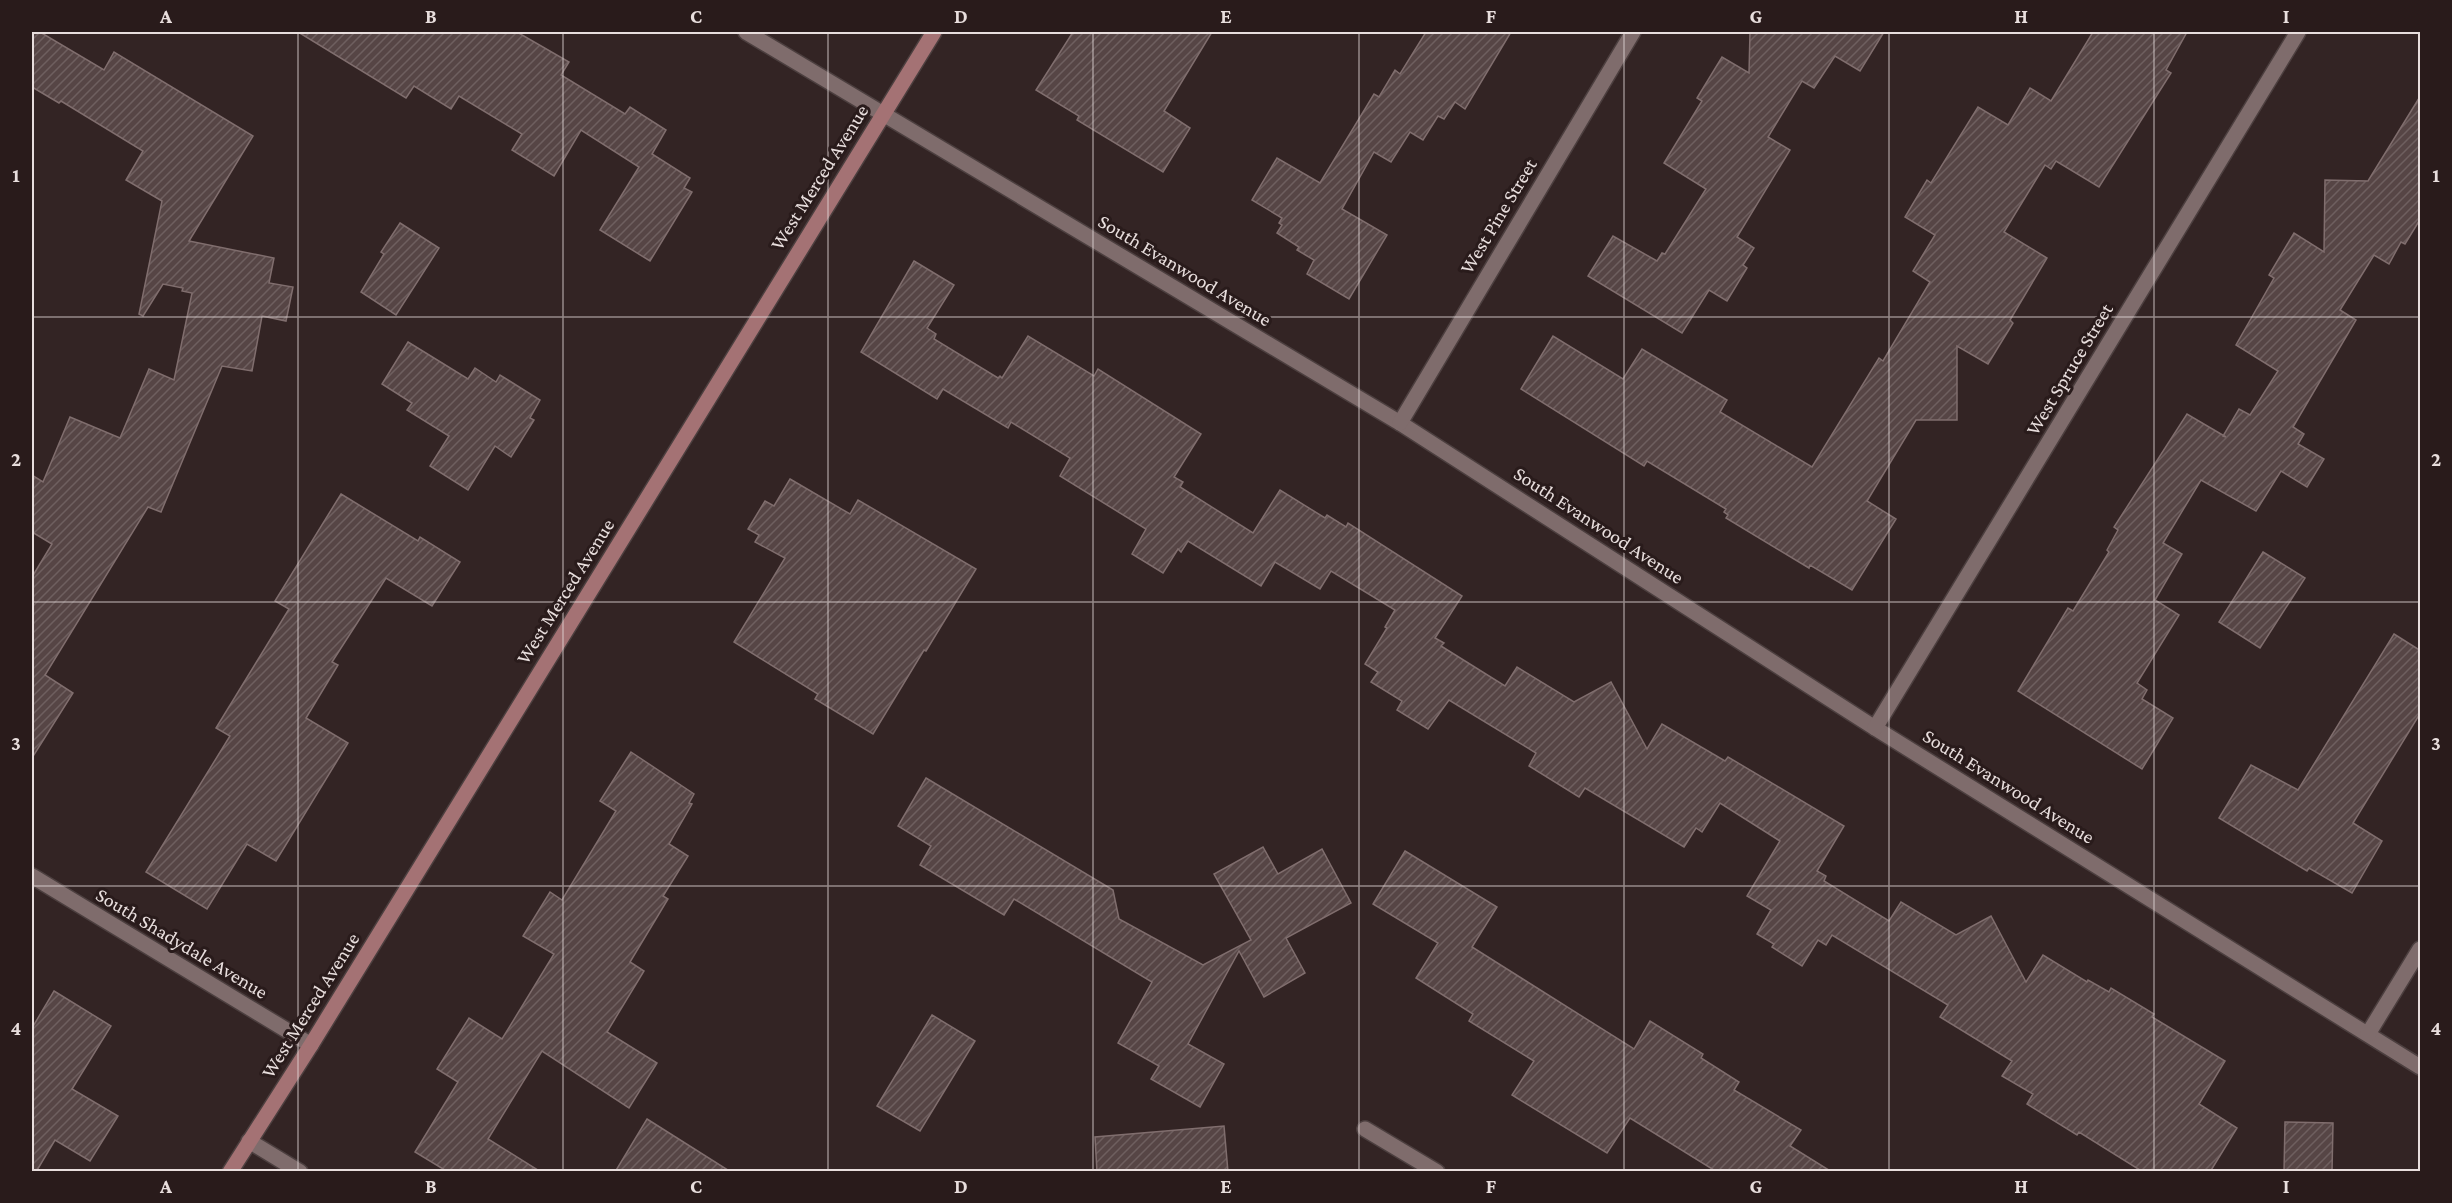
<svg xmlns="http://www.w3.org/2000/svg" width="2452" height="1203" viewBox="0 0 2452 1203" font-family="'Crimson Pro',serif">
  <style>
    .building { fill: url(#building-hatch); stroke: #806e6e; stroke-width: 1.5 }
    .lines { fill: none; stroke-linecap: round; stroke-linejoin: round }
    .street-casing { stroke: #4c3f3f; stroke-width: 18 }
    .secondary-casing { stroke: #4c3f3f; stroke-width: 18 }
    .street { stroke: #7f6c6c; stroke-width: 15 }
    .secondary { stroke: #a47274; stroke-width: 15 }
    .grid { fill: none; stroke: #e8dedd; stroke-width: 1.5; stroke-opacity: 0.55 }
    .labels { text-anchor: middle; stroke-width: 6; stroke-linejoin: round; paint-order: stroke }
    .street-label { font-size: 20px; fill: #e8dedd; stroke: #291b1b }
    .neatline { fill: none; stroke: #e8dedd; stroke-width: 2 }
    .grid-label { font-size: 20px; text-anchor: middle; font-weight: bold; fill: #e8dedd }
  </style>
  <defs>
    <pattern id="building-hatch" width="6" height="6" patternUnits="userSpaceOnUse" patternTransform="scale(1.5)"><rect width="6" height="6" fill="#564545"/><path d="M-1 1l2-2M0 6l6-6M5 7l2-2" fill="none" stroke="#6e5f5f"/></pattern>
  </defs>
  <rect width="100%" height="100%" fill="#332424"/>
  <g class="building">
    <path d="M 32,32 L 40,32 L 104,70 L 114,52 L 253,136 L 189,241 L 274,258 L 269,283 L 293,287 L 286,321 L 262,316 L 252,371 L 222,366 L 161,512 L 148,507 L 45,675 L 73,693 L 32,758 L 32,577 L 52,544 L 32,532 L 32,475 L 43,482 L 70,417 L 120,438 L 149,369 L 174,380 L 192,293 L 182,291 L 183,288 L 163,284 L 143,316 L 139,314 L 162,201 L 126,180 L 143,151 L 61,101 L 59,103 L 32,87 Z"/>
    <path d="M 298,32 L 517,32 L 569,62 L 561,75 L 625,114 L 630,107 L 666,130 L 652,154 L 690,178 L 684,188 L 692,192 L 650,261 L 600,230 L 639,167 L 581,130 L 554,176 L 512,150 L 522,134 L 459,96 L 451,109 L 414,86 L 406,98 Z"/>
    <path d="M 1073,32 L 1212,32 L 1164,111 L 1190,128 L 1163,172 L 1077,120 L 1079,116 L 1036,90 Z"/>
    <path d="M 1426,32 L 1511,32 L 1465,109 L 1455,102 L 1444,119 L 1438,116 L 1423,140 L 1410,132 L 1391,162 L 1374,152 L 1342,209 L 1387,235 L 1349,299 L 1307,274 L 1314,260 L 1297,250 L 1299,247 L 1277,233 L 1282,225 L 1279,223 L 1282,218 L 1252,200 L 1277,158 L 1320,183 L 1374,94 L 1379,97 L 1395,70 L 1400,74 Z"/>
    <path d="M 1750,32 L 1884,32 L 1860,71 L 1835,56 L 1814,88 L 1802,81 L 1768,137 L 1790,150 L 1737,237 L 1754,248 L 1743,265 L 1747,268 L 1727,301 L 1709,290 L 1682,333 L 1588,276 L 1613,236 L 1657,261 L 1662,253 L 1665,254 L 1706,189 L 1664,163 L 1702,101 L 1697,98 L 1722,57 L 1749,73 Z"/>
    <path d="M 2093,32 L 2187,32 L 2166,70 L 2171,73 L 2099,187 L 2056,161 L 2051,169 L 2045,165 L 2004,232 L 2047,258 L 2010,320 L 2013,323 L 1988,364 L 1957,346 L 1957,420 L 1916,420 L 1867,501 L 1896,519 L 1852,590 L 1810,565 L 1809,568 L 1726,518 L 1728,515 L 1724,512 L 1726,509 L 1647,461 L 1644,466 L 1521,389 L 1553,336 L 1623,379 L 1642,349 L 1727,400 L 1720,412 L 1812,467 L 1879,358 L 1883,361 L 1930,282 L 1913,271 L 1935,235 L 1905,217 L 1927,180 L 1931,183 L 1978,107 L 2008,125 L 2030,88 L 2051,101 Z"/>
    <path d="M 2421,95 L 2421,218 L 2405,244 L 2401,242 L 2389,264 L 2374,255 L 2340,310 L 2356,320 L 2293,427 L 2304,434 L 2298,444 L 2324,459 L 2307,487 L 2281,471 L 2256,511 L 2201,480 L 2163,543 L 2182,554 L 2155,600 L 2179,615 L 2137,683 L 2147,690 L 2142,699 L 2173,718 L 2142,769 L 2018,691 L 2068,608 L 2073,611 L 2109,552 L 2107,550 L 2118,530 L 2114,527 L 2187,414 L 2226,437 L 2223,436 L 2239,409 L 2250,415 L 2278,371 L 2236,345 L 2274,278 L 2269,275 L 2294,233 L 2324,252 L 2325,180 L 2368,181 Z"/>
    <path d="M 400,223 L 439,248 L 396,315 L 361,292 L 384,254 L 381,252 Z"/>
    <path d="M 914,261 L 954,285 L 927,328 L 936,334 L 934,339 L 998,378 L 1000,376 L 1002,378 L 1028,336 L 1094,376 L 1098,369 L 1201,434 L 1174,477 L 1183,482 L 1180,487 L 1253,533 L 1280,490 L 1325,518 L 1327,515 L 1346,527 L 1348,523 L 1462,596 L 1435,638 L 1444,643 L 1441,646 L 1505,686 L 1517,667 L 1574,702 L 1611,682 L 1647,749 L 1662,724 L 1725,761 L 1728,757 L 1844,826 L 1817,871 L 1826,876 L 1824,881 L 1889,921 L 1901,902 L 1956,935 L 1991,916 L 2026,982 L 2043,955 L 2087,982 L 2088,980 L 2109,992 L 2111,988 L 2154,1014 L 2152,1017 L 2225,1061 L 2199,1104 L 2237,1128 L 2210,1172 L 2143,1172 L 2079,1132 L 2077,1135 L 2027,1104 L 2033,1094 L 2002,1076 L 2012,1061 L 1940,1017 L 1948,1005 L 1832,935 L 1826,945 L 1818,940 L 1802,966 L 1772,947 L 1774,944 L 1757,934 L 1771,910 L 1747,896 L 1780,841 L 1720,803 L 1702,832 L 1696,828 L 1684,847 L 1585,788 L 1579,797 L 1529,766 L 1536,753 L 1449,700 L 1428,729 L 1397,710 L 1402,701 L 1371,682 L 1378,672 L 1365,664 L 1387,628 L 1385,627 L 1395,610 L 1331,571 L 1320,589 L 1275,562 L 1261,586 L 1188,541 L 1181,552 L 1178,549 L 1163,573 L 1132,554 L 1146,529 L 1060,476 L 1070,458 L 1011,422 L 1008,428 L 943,389 L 937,399 L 861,352 Z"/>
    <path d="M 408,342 L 468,379 L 475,368 L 496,382 L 500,375 L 540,400 L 530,418 L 534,420 L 511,457 L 495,446 L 468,490 L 430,466 L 449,436 L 407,410 L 412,403 L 382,384 Z"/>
    <path d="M 790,479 L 850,514 L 858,500 L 976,569 L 926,651 L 924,650 L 873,734 L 815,699 L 818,694 L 734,642 L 785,558 L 755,542 L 759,535 L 748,529 L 765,501 L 774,506 Z"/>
    <path d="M 341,494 L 418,541 L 420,537 L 460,562 L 432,606 L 386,578 L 332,662 L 338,665 L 306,718 L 348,743 L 276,861 L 247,844 L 207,909 L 146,872 L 230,736 L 216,728 L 289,609 L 275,601 Z"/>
    <path d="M 2263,552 L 2305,578 L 2260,648 L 2219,622 Z"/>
    <path d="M 2394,634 L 2421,651 L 2421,712 L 2353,823 L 2382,841 L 2352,893 L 2309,868 L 2307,871 L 2219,818 L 2251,765 L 2298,790 Z"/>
    <path d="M 631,752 L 694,794 L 689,803 L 692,804 L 669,844 L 688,856 L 663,896 L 668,899 L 630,962 L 644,971 L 607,1032 L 657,1063 L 629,1108 L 542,1051 L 488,1139 L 541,1172 L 448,1172 L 415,1152 L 458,1082 L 437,1069 L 469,1018 L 502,1039 L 554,954 L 523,936 L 550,892 L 562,900 L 616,811 L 600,801 Z"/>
    <path d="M 926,778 L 1113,890 L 1119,919 L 1203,965 L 1251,940 L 1214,874 L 1263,847 L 1278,874 L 1322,849 L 1351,903 L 1286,938 L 1305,973 L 1264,997 L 1239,951 L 1188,1044 L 1224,1064 L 1200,1107 L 1151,1079 L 1159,1066 L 1118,1043 L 1152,982 L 1014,899 L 1004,915 L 920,865 L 931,846 L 898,826 Z"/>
    <path d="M 1405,851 L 1497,907 L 1472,947 L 1634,1049 L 1650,1021 L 1703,1054 L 1701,1058 L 1739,1082 L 1734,1090 L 1801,1130 L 1790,1146 L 1832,1172 L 1717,1172 L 1630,1118 L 1607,1153 L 1512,1095 L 1534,1061 L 1469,1021 L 1473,1014 L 1416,978 L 1438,943 L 1373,904 Z"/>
    <path d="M 54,991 L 111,1026 L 72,1089 L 118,1116 L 90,1161 L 55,1140 L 36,1172 L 32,1172 L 32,1028 Z"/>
    <path d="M 932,1015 L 975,1041 L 920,1131 L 877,1106 Z"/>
    <path d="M 647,1119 L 731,1172 L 615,1172 Z"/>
    <path d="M 2285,1122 L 2333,1123 L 2332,1172 L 2284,1172 Z"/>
    <path d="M 1224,1126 L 1228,1172 L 1097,1172 L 1095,1137 Z"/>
  </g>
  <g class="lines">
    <g class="street-casing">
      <g id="street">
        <path d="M 746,32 L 1400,423 L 1875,728 L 2420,1067"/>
        <path d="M 1400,423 L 1633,32"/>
        <path d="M 1875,728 L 2298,32"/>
        <path d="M 32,876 L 311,1045"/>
        <path d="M 2368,1034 L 2420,949"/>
        <path d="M 1365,1129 L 1437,1172"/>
        <path d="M 249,1141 L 300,1172"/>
      </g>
    </g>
    <g class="secondary-casing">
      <path id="secondary" d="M 230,1172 L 311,1045 L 934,32"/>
    </g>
    <use href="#street" class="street"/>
    <use href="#secondary" class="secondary"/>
  </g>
  <path class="grid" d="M 298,32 L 298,1172M 563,32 L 563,1172M 828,32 L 828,1172M 1093,32 L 1093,1172M 1359,32 L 1359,1172M 1624,32 L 1624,1172M 1889,32 L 1889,1172M 2154,32 L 2154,1172M 32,317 L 2420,317M 32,602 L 2420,602M 32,886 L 2420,886"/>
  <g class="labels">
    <g class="street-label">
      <text transform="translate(819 177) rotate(-58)" y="7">West Merced Avenue</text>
      <text transform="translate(1498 216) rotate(-59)" y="7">West Pine Street</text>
      <text transform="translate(1185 270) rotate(31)" y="7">South Evanwood Avenue</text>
      <text transform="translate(2069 369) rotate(-59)" y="7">West Spruce Street</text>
      <text transform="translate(1599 525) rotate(33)" y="7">South Evanwood Avenue</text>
      <text transform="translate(565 591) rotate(-58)" y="7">West Merced Avenue</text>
      <text transform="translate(2009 786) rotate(32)" y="7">South Evanwood Avenue</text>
      <text transform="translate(182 943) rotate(31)" y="7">South Shadydale Avenue</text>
      <text transform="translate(310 1005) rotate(-58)" y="7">West Merced Avenue</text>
    </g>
  </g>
  <rect width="2452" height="1203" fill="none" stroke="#291b1b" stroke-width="66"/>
  <rect x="33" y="33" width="2386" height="1137" class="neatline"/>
  <g class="grid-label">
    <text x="166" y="23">A</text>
    <text x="431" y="23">B</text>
    <text x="696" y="23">C</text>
    <text x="961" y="23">D</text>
    <text x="1226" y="23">E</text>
    <text x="1491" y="23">F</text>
    <text x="1756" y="23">G</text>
    <text x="2021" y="23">H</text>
    <text x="2286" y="23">I</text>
    <text x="16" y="182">1</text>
    <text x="2436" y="182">1</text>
    <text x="16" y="466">2</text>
    <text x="2436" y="466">2</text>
    <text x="16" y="750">3</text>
    <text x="2436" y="750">3</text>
    <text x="16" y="1035">4</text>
    <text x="2436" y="1035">4</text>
    <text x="166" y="1193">A</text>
    <text x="431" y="1193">B</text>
    <text x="696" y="1193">C</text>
    <text x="961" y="1193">D</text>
    <text x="1226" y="1193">E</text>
    <text x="1491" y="1193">F</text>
    <text x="1756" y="1193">G</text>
    <text x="2021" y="1193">H</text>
    <text x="2286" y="1193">I</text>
  </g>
</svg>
